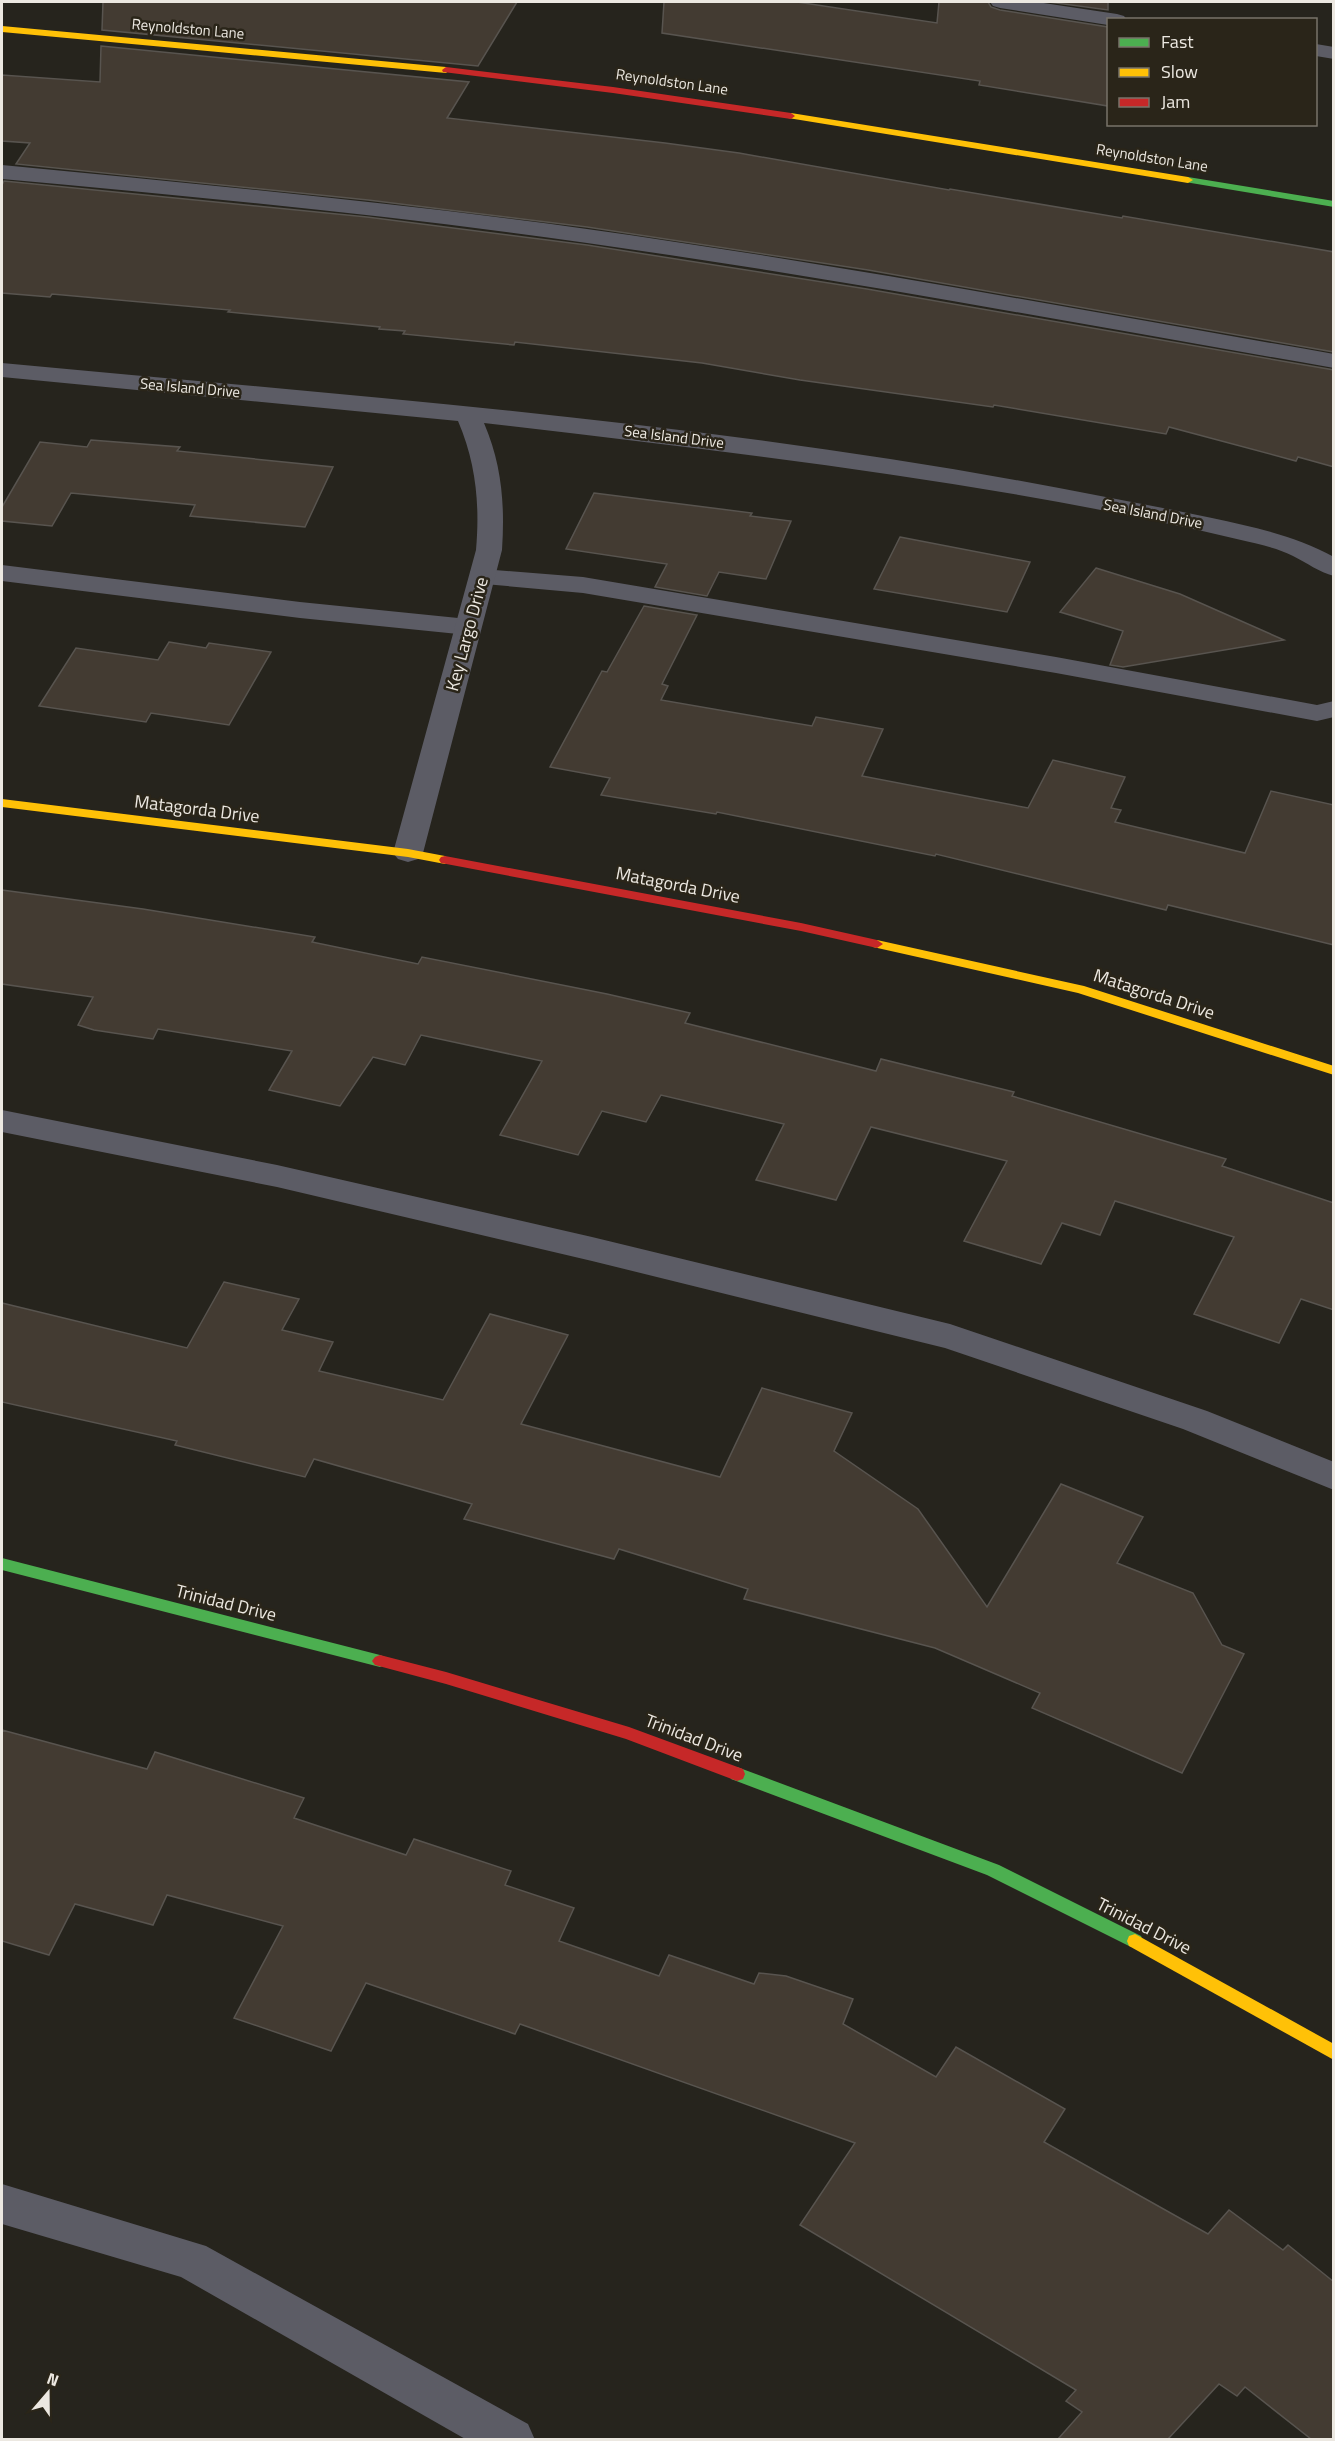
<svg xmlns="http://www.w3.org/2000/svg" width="1335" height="2441" viewBox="0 0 1335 2441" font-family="'Titillium Web',sans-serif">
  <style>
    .building { fill: #433b32; stroke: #58544f; stroke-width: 1.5 }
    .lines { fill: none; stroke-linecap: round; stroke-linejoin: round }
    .lane { fill: #5c5c65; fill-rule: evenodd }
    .street { fill: #5c5c65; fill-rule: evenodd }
    .fast { fill: #4caf50; fill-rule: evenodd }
    .slow { fill: #ffc107; fill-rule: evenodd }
    .jam { fill: #c62828; fill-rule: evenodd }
    .labels { text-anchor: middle; stroke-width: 5; stroke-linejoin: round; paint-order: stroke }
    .far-street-label { font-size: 15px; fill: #ece8e1; stroke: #2a2519 }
    .street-label { font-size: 18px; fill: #ece8e1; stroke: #2a2519 }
  </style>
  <rect width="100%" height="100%" fill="#26241d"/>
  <g class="building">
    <path d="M 103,2 L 517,2 L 478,66 L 102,30 Z"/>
    <path d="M 664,2 L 797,2 L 937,23 L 939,2 L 988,2 L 991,7 L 1000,10 L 1108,27 L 1108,106 L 979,85 L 980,81 L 662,33 Z"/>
    <path d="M 1049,2 L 1108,2 L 1108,10 Z"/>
    <path d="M 101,46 L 469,82 L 447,118 L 665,143 L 739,153 L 949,190 L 950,189 L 1122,218 L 1123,216 L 1334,252 L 1334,352 L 868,270 L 587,227 L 368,200 L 16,164 L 30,143 L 2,141 L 2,75 L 100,82 Z"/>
    <path d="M 4,181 L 367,217 L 587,245 L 867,289 L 1334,370 L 1334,467 L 1298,457 L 1296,461 L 1169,427 L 1166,434 L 994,405 L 993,407 L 800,380 L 702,363 L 515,342 L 514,345 L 403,334 L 405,331 L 379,329 L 380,327 L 228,312 L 230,310 L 52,294 L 50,297 L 2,293 L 2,185 Z"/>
    <path d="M 91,440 L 180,447 L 177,451 L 333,467 L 305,527 L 190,516 L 195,505 L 71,493 L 52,526 L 2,521 L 2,507 L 40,442 L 87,447 Z"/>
    <path d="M 594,493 L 752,513 L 750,516 L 791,521 L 766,579 L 719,572 L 707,596 L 655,587 L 667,564 L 566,549 Z"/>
    <path d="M 900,537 L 1030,562 L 1007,612 L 874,589 Z"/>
    <path d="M 1096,568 L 1180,594 L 1284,640 L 1123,667 L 1110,665 L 1123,631 L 1060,612 Z"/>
    <path d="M 644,606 L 697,615 L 662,684 L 668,686 L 661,700 L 812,726 L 816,717 L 883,729 L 862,776 L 1028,808 L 1053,760 L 1125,777 L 1111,808 L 1121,810 L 1115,822 L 1245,853 L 1271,791 L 1334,805 L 1334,945 L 1168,905 L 1166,910 L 936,854 L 935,856 L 717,812 L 716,814 L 601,795 L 610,778 L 550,767 L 602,671 L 607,672 Z"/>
    <path d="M 169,642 L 206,648 L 209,643 L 271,652 L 229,725 L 151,713 L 146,722 L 39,706 L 76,648 L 158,660 Z"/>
    <path d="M 2,890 L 143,909 L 315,937 L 312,942 L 418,964 L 422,957 L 607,994 L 690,1013 L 685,1023 L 876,1071 L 881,1059 L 1014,1092 L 1012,1096 L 1226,1159 L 1222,1166 L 1334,1203 L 1334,1310 L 1301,1299 L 1279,1343 L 1194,1314 L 1234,1237 L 1115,1201 L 1100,1235 L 1062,1223 L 1041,1264 L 964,1241 L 1007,1161 L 871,1127 L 836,1200 L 756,1180 L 784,1124 L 661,1095 L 646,1122 L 602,1111 L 578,1155 L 500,1135 L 542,1061 L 421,1035 L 405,1065 L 373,1057 L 340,1106 L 269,1090 L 292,1051 L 158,1029 L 153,1039 L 94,1030 L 78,1025 L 93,997 L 2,984 Z"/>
    <path d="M 224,1282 L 299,1299 L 282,1330 L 333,1342 L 319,1371 L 443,1400 L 490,1314 L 568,1335 L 521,1424 L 720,1477 L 762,1388 L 852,1413 L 834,1451 L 918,1509 L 987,1607 L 1061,1484 L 1143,1517 L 1117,1563 L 1193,1593 L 1222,1645 L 1244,1654 L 1182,1773 L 1032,1708 L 1040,1693 L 935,1648 L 744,1599 L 748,1589 L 619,1549 L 614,1559 L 464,1519 L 472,1504 L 314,1459 L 305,1477 L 175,1445 L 177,1441 L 2,1402 L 2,1303 L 187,1348 Z"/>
    <path d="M 2,1730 L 147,1769 L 155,1752 L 304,1798 L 294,1818 L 406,1855 L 414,1839 L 511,1871 L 505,1885 L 574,1908 L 559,1941 L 659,1976 L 669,1955 L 754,1984 L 759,1973 L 786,1976 L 853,1999 L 843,2024 L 936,2077 L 956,2047 L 1065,2109 L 1044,2142 L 1208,2234 L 1229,2210 L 1283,2250 L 1288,2245 L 1334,2282 L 1334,2439 L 1311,2439 L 1245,2387 L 1237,2396 L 1219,2384 L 1168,2439 L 1058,2439 L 1082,2412 L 1066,2401 L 1076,2390 L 800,2225 L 855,2143 L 520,2024 L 515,2034 L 366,1983 L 331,2051 L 234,2018 L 283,1926 L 167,1895 L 153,1925 L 75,1904 L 49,1955 L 2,1941 Z"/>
  </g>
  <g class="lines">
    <g class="lane">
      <path d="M 990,2 L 1037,2 L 1117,14 L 1124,16 L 1127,20 L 1108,20 L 1108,25 L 1000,8 L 993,6 Z"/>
      <path d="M 1316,44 L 1334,47 L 1334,59 L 1316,56 Z"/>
      <path d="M 2,165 C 197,184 392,202 587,229 C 837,264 1085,311 1334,354 L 1334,368 C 1085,325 837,278 587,243 C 392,215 197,197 2,179 Z"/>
      <path d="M 2,565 L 300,602 L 468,619 L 478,621 L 481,627 L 478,633 L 468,635 L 300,618 L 2,581 Z"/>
      <path d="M 482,569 L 583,577 L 1056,657 L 1317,705 L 1334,701 L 1334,717 L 1317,721 L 1056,673 L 583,593 L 473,583 L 469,577 L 473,571 Z"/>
      <path d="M 2,1110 L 277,1165 L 592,1237 L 950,1324 L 1207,1411 L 1334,1462 L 1334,1490 L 1183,1429 L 945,1348 L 592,1261 L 277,1187 L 2,1132 Z"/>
      <path d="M 2,2184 L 206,2246 L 528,2424 L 535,2440 L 467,2440 L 181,2277 L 2,2224 Z"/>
    </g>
    <path class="street" d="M 2,363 C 355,396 710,422 1059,488 C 1110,498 1161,507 1212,518 C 1254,527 1296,536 1334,557 L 1334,576 C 1319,572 1307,563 1293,556 C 1278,548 1258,544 1241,540 C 992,481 737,453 484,423 C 502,465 505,505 502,550 L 423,853 L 418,859 L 408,862 L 398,859 L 393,853 L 476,550 C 480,504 476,463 458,421 L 2,377 Z"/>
    <g class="fast">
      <path d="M 1188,177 L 1334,201 L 1334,207 L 1185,182 L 1185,178 Z"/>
      <path d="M 2,1558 L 380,1655 L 385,1657 L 388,1661 L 385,1665 L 380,1667 L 2,1570 Z"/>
      <path d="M 737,1767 L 999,1865 L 1141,1936 L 1143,1941 L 1141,1946 L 1135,1948 L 1129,1946 L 987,1875 L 731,1779 L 729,1774 L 731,1769 Z"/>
    </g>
    <g class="slow">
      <path d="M 2,26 L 446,67 L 450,70 L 446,73 L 2,32 Z"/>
      <path d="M 791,113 L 1188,177 L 1193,180 L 1188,183 L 788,118 L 788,114 Z"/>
      <path d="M 2,799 L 408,849 L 445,856 L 451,860 L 445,864 L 408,857 L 2,807 Z"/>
      <path d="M 877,940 L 1084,986 L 1334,1066 L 1334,1075 L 1078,993 L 873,947 L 871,944 L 873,941 Z"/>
      <path d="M 1135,1934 L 1334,2044 L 1334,2060 L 1129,1946 L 1127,1941 L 1129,1936 Z"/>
    </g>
    <g class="jam">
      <path d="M 446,67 L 613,87 L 791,113 L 795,116 L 791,119 L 613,93 L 443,72 L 442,70 Z"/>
      <path d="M 445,856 L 801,923 L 877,940 L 883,944 L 877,948 L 801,931 L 441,863 L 439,860 L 441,857 Z"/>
      <path d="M 380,1655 L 446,1672 L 629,1727 L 743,1769 L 745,1774 L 743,1779 L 737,1781 L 626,1739 L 446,1684 L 375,1665 L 372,1661 L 375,1657 Z"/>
    </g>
  </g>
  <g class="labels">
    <g class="far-street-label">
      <text transform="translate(188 29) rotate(5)" y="5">Reynoldston Lane</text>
      <text transform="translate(672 82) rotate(8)" y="5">Reynoldston Lane</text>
      <text transform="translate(1152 158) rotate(9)" y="5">Reynoldston Lane</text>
      <text transform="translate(190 388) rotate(5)" y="5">Sea Island Drive</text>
      <text transform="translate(674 437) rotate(7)" y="5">Sea Island Drive</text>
      <text transform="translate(1153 514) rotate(11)" y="5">Sea Island Drive</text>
    </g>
    <g class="street-label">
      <text transform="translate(467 634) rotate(-75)" y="6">Key Largo Drive</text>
      <text transform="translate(197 809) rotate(7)" y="6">Matagorda Drive</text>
      <text transform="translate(678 885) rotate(11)" y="6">Matagorda Drive</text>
      <text transform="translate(1154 994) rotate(18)" y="6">Matagorda Drive</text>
      <text transform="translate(226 1603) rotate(14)" y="6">Trinidad Drive</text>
      <text transform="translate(694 1738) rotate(21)" y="6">Trinidad Drive</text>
      <text transform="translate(1144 1926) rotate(27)" y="6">Trinidad Drive</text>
    </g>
  </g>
  <rect width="1335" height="2441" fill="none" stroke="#ece8e1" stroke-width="6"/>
  <rect x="1107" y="18" width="210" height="108" fill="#2a2519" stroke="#787369" stroke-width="1.5"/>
  <rect x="1119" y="38" width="30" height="9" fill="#4caf50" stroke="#787369" stroke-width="1.5"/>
  <text x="1161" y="48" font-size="18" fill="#ece8e1">Fast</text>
  <rect x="1119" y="68" width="30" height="9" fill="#ffc107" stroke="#787369" stroke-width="1.5"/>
  <text x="1161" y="78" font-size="18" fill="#ece8e1">Slow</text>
  <rect x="1119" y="98" width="30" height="9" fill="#c62828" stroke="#787369" stroke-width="1.5"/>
  <text x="1161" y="108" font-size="18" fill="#ece8e1">Jam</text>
  <g transform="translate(48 2393) rotate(20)" stroke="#2a2519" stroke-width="4.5" paint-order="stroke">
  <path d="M0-4.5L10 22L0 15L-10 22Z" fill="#ece8e1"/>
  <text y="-9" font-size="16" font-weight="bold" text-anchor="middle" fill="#ece8e1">N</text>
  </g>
</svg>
